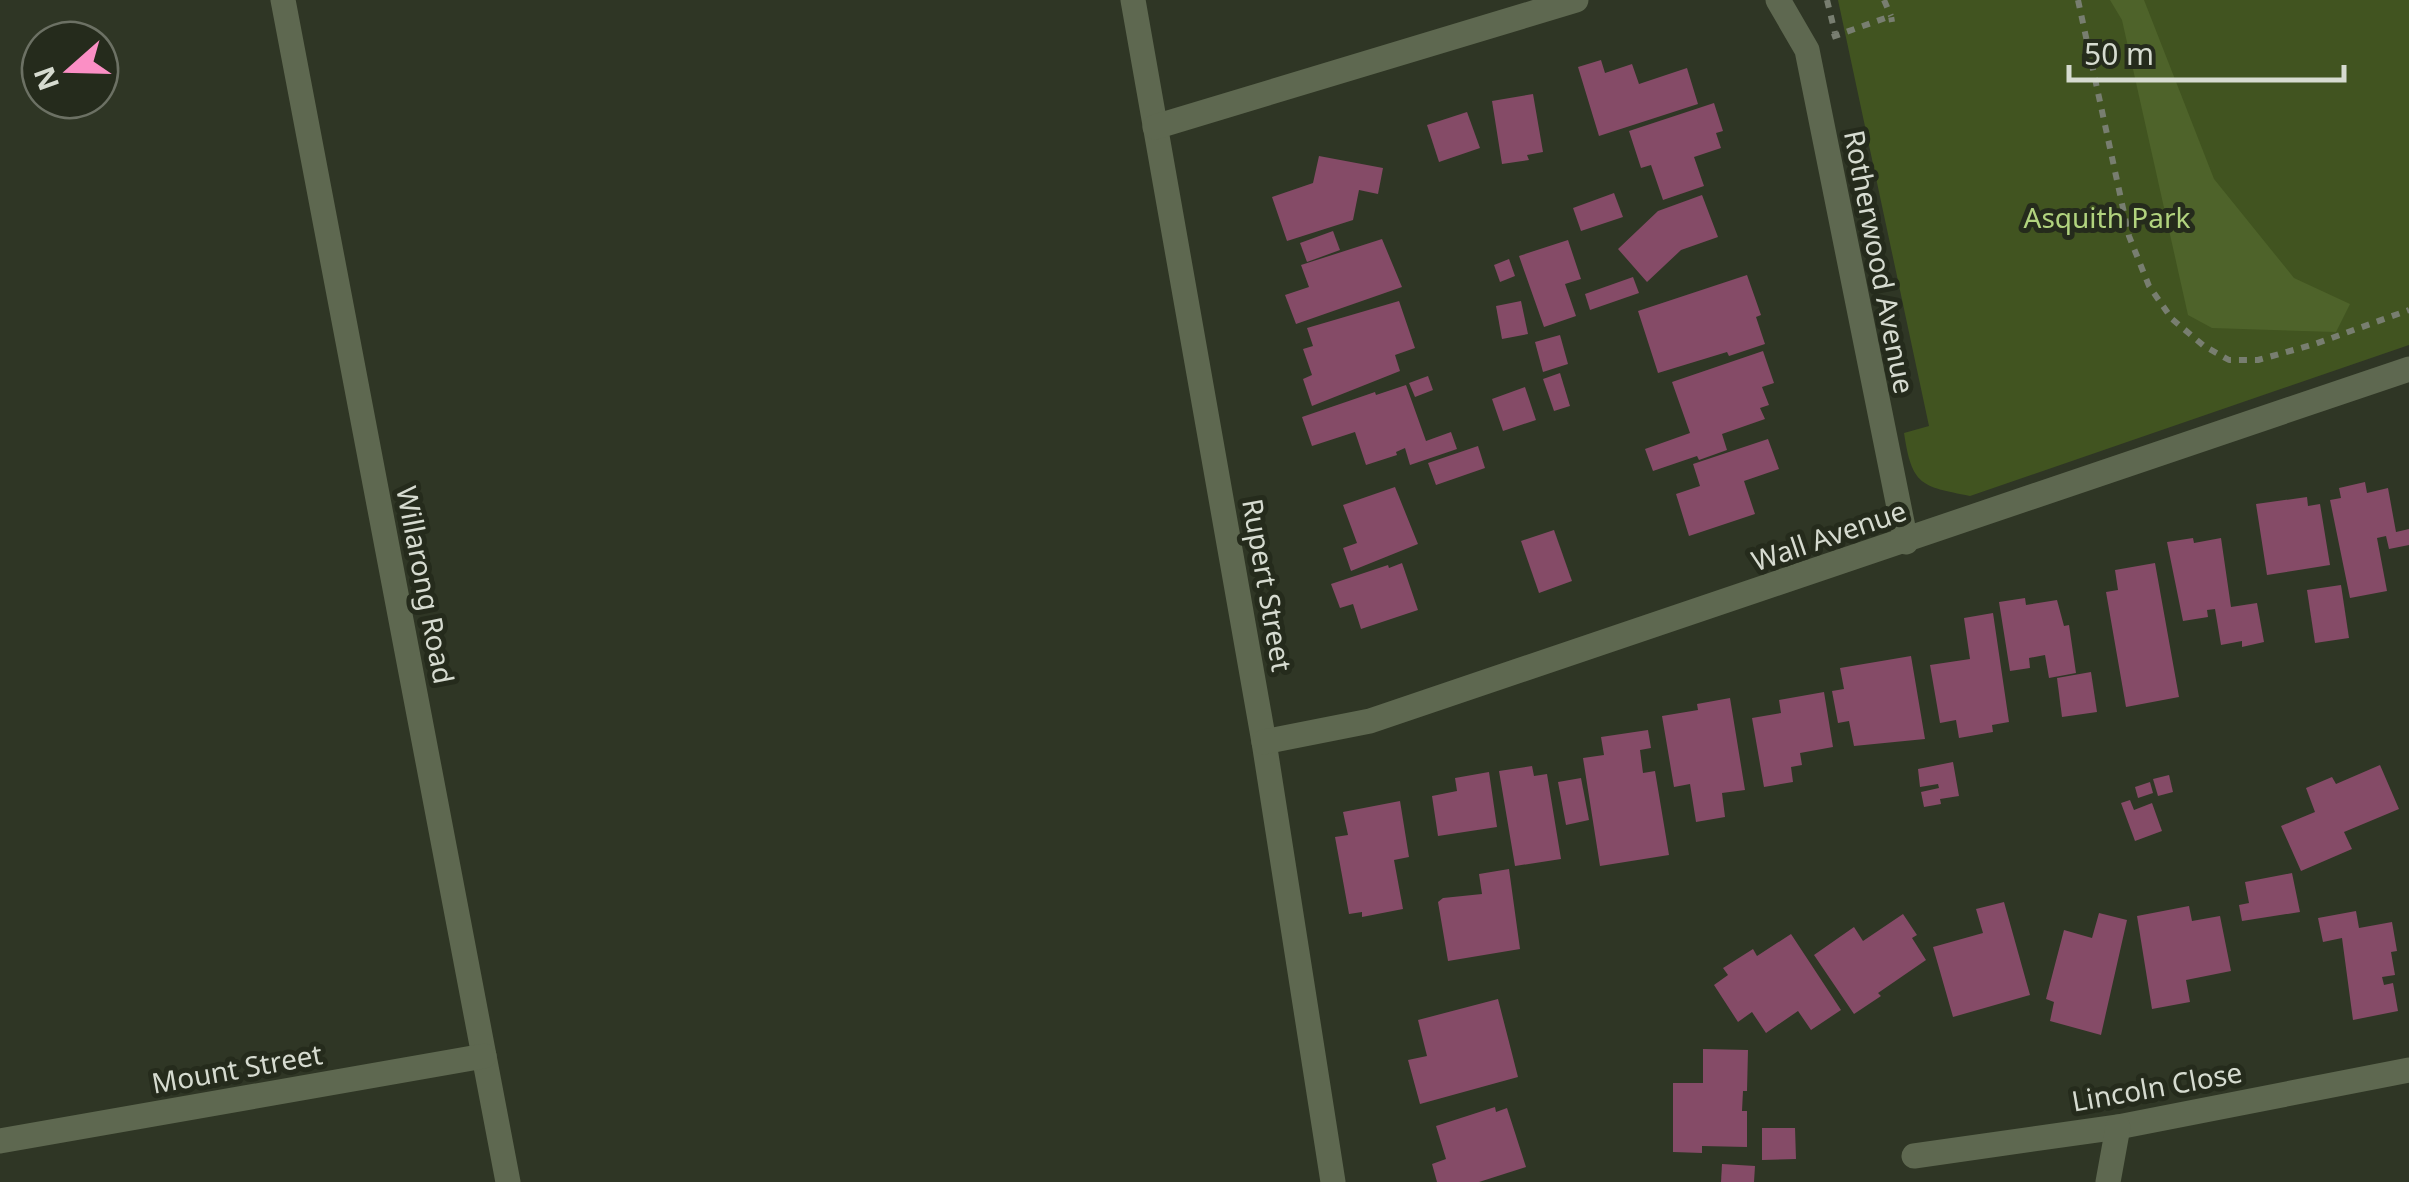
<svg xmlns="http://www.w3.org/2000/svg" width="2409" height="1182" viewBox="0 0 2409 1182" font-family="'Noto Sans',sans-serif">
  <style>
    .green { fill: #415420 }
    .forest { fill: #4e632a }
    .building { fill: #854b67 }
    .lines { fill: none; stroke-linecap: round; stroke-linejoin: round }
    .path { stroke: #787e70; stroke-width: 6; stroke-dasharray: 8 8; stroke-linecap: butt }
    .minor { stroke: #5e6850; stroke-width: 25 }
    .labels { text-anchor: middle; stroke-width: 10; stroke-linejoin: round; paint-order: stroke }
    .park-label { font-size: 28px; fill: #b1d37e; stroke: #252b1c }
    .street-label { font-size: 28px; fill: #d6dbd0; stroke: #252b1c }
  </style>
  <rect width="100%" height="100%" fill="#2f3625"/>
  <path class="green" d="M 1838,0 L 2409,0 L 2409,345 L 1970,496 C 1921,486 1912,486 1904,433 L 1929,426 Z"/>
  <path class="forest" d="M 2110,0 L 2144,0 L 2214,179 L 2294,278 L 2350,304 L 2336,332 L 2212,328 L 2188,315 L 2122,20 Z"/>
  <g class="building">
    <path d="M 1601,60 L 1605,73 L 1632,64 L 1639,84 L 1687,68 L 1698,104 L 1599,136 L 1578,67 Z"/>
    <path d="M 1533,94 L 1543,152 L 1527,155 L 1529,160 L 1502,164 L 1492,101 Z"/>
    <path d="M 1714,103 L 1723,131 L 1716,133 L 1721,148 L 1694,157 L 1704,186 L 1663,200 L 1651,165 L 1641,168 L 1629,131 Z"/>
    <path d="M 1467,112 L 1480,148 L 1439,162 L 1427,125 Z"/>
    <path d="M 1319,156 L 1383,168 L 1378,194 L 1359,190 L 1353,220 L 1287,241 L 1272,197 L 1313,183 Z"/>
    <path d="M 1614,193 L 1623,217 L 1581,231 L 1573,208 Z"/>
    <path d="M 1702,195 L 1718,237 L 1681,250 L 1647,282 L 1618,249 L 1658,211 Z"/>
    <path d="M 1333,231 L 1340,250 L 1307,262 L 1300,243 Z"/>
    <path d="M 1382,239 L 1402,287 L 1296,324 L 1285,295 L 1309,287 L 1301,265 Z"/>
    <path d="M 1568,240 L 1581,279 L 1565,284 L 1576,316 L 1544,327 L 1519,256 Z"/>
    <path d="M 1509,259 L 1515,276 L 1500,282 L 1494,265 Z"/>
    <path d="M 1747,275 L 1761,315 L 1756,317 L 1765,344 L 1729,356 L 1727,352 L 1658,373 L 1638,311 Z"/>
    <path d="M 1633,277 L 1639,293 L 1590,310 L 1585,294 Z"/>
    <path d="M 1399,301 L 1415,348 L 1395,355 L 1400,371 L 1312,406 L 1303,379 L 1312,375 L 1303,349 L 1313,346 L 1307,328 Z"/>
    <path d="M 1521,301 L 1528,334 L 1502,339 L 1496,306 Z"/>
    <path d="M 1560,335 L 1568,364 L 1543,372 L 1535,342 Z"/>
    <path d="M 1763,351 L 1774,383 L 1762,387 L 1769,405 L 1760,408 L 1765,419 L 1722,434 L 1727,450 L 1699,460 L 1697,456 L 1653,471 L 1645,449 L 1690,433 L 1672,382 Z"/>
    <path d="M 1560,373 L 1570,406 L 1554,411 L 1543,379 Z"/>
    <path d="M 1428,376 L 1433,390 L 1415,397 L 1409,383 Z"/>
    <path d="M 1406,385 L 1426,441 L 1451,432 L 1457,449 L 1410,465 L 1405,448 L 1396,452 L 1397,455 L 1366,465 L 1355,432 L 1312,446 L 1302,417 L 1375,392 L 1376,395 Z"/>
    <path d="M 1525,387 L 1536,420 L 1503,431 L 1492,399 Z"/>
    <path d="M 1768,439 L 1779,469 L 1744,481 L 1755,514 L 1689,536 L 1676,494 L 1700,486 L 1693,464 Z"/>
    <path d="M 1478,446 L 1485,468 L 1436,485 L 1428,463 Z"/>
    <path d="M 2365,482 L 2367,493 L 2388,488 L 2396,532 L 2409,529 L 2409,545 L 2389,549 L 2386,536 L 2377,538 L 2387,591 L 2350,598 L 2330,500 L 2341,498 L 2339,488 Z"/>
    <path d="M 1395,487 L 1418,544 L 1351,571 L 1343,548 L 1357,543 L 1343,505 Z"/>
    <path d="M 2307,497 L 2308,506 L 2320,504 L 2330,565 L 2267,575 L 2256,504 Z"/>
    <path d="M 1554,530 L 1572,581 L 1539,593 L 1521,541 Z"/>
    <path d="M 2193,538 L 2194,543 L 2221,538 L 2231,607 L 2257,603 L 2264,642 L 2242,647 L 2242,641 L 2221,645 L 2215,609 L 2207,610 L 2208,617 L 2183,621 L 2167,542 Z"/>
    <path d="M 1402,563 L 1418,610 L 1361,629 L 1353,604 L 1340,608 L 1331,584 L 1388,565 L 1389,568 Z"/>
    <path d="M 2155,563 L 2179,697 L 2126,707 L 2106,592 L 2118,590 L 2115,570 Z"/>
    <path d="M 2341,585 L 2349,638 L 2315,643 L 2307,590 Z"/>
    <path d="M 2025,598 L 2026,605 L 2057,600 L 2064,626 L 2069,625 L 2076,673 L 2049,678 L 2045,655 L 2029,658 L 2030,668 L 2010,671 L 1999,602 Z"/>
    <path d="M 1993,613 L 2009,722 L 1992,725 L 1993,732 L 1959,738 L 1956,720 L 1940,723 L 1930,665 L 1970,659 L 1964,618 Z"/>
    <path d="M 1911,656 L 1925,739 L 1854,746 L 1849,721 L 1838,723 L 1832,691 L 1844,689 L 1840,668 Z"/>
    <path d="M 2091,672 L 2097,712 L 2062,717 L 2057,678 Z"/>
    <path d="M 1824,692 L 1833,747 L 1800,753 L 1802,765 L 1791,767 L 1793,782 L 1764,787 L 1752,718 L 1781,713 L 1779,700 Z"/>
    <path d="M 1730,698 L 1745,790 L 1722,793 L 1725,817 L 1696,822 L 1690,784 L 1674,787 L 1662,716 L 1698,710 L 1697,704 Z"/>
    <path d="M 1648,730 L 1651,748 L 1640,750 L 1643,773 L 1655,771 L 1669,855 L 1600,866 L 1583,758 L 1604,755 L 1601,737 Z"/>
    <path d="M 1953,762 L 1959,796 L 1940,799 L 1941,804 L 1924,807 L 1921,792 L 1939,788 L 1938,784 L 1920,787 L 1918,769 Z"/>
    <path d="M 2380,765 L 2399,809 L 2344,832 L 2352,849 L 2301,871 L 2281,826 L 2315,812 L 2306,788 L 2332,777 L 2336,784 Z"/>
    <path d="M 1532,766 L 1534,776 L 1547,774 L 1561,859 L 1515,866 L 1499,771 Z"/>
    <path d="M 1489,772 L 1497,827 L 1438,836 L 1432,796 L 1457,791 L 1455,778 Z"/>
    <path d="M 2169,775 L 2173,792 L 2158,796 L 2153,779 Z"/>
    <path d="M 1581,778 L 1589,820 L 1566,825 L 1558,782 Z"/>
    <path d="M 2150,782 L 2153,793 L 2138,798 L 2135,787 Z"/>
    <path d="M 2130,800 L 2134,810 L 2152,803 L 2162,831 L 2135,841 L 2121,803 Z"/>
    <path d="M 1400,801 L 1409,857 L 1394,860 L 1403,909 L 1362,917 L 1362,912 L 1349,914 L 1335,837 L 1348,835 L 1343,812 Z"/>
    <path d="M 1509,869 L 1520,949 L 1448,961 L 1438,902 L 1443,898 L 1482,894 L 1479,874 Z"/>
    <path d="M 2292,873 L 2300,912 L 2242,921 L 2239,905 L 2249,903 L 2245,882 Z"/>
    <path d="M 2004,902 L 2030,995 L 1953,1017 L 1933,947 L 1983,933 L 1976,909 Z"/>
    <path d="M 2189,906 L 2192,921 L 2220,916 L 2231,971 L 2186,980 L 2190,1002 L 2152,1009 L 2137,916 Z"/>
    <path d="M 2356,911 L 2359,928 L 2392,922 L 2397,951 L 2391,952 L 2395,975 L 2382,977 L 2384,985 L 2393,983 L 2398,1011 L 2353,1020 L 2342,938 L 2323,942 L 2318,918 Z"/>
    <path d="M 2099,913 L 2127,920 L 2101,1035 L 2050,1021 L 2054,1002 L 2046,999 L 2064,930 L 2092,938 Z"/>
    <path d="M 1903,914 L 1917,935 L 1912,938 L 1926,960 L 1878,993 L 1881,996 L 1854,1014 L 1814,955 L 1854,927 L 1863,941 Z"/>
    <path d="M 1791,934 L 1841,1010 L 1811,1030 L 1798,1011 L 1766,1033 L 1752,1012 L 1738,1022 L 1714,985 L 1728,975 L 1723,968 L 1753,949 L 1757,956 Z"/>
    <path d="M 1498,999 L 1518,1077 L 1420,1104 L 1408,1060 L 1427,1056 L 1418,1020 Z"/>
    <path d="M 1703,1049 L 1748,1050 L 1747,1091 L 1743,1091 L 1742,1111 L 1747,1111 L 1747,1147 L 1702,1146 L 1702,1153 L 1673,1152 L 1673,1083 L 1703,1083 Z"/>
    <path d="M 1495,1107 L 1496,1112 L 1507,1108 L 1526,1167 L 1479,1182 L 1437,1182 L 1432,1164 L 1446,1159 L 1436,1126 Z"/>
    <path d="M 1762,1128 L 1795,1128 L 1796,1159 L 1762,1160 Z"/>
    <path d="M 1722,1164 L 1755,1166 L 1754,1182 L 1721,1182 Z"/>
  </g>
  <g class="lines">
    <g class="path">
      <path d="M 1827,0 L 1835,33"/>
      <path d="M 1884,0 L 1891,16"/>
      <path d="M 2078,0 L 2129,236 L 2149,286 L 2172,319 L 2204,346 L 2229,360 L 2258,360 L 2315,344 L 2409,310"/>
      <path d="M 1832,37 L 1891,16 L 1892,22"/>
    </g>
    <g class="minor">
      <path d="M 283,0 L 508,1182"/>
      <path d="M 1133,0 L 1264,742 L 1333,1182"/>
      <path d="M 1778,0 L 1807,50 L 1906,542"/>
      <path d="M 1155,127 L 1576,0"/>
      <path d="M 1264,742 L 1370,721 L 2409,369"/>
      <path d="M 0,1141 L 484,1056"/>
      <path d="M 1914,1156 L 2118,1127 L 2409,1070"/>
      <path d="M 2108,1182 L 2118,1127"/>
    </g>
  </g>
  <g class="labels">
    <g class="park-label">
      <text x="2107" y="228">Asquith Park</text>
    </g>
    <g class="street-label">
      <text transform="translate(1879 262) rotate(79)" y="10">Rotherwood Avenue</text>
      <text transform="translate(1829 536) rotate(-19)" y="10">Wall Avenue</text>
      <text transform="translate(425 585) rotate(79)" y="10">Willarong Road</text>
      <text transform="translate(1267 585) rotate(80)" y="10">Rupert Street</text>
      <text transform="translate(237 1069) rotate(-10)" y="10">Mount Street</text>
      <text transform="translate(2157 1087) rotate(-10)" y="10">Lincoln Close</text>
    </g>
  </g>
  <g transform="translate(70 70) rotate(250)"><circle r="48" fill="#252b1c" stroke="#6c7164" stroke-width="2.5"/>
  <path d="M0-8L18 38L0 25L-18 38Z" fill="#fb8fc5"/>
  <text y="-15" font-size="28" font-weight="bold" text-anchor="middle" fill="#d6dbd0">N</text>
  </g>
  <path d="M2069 65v15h275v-15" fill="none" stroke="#d6dbd0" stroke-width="5"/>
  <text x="2084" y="65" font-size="30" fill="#d6dbd0" stroke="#252b1c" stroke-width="8" paint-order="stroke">50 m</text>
</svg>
